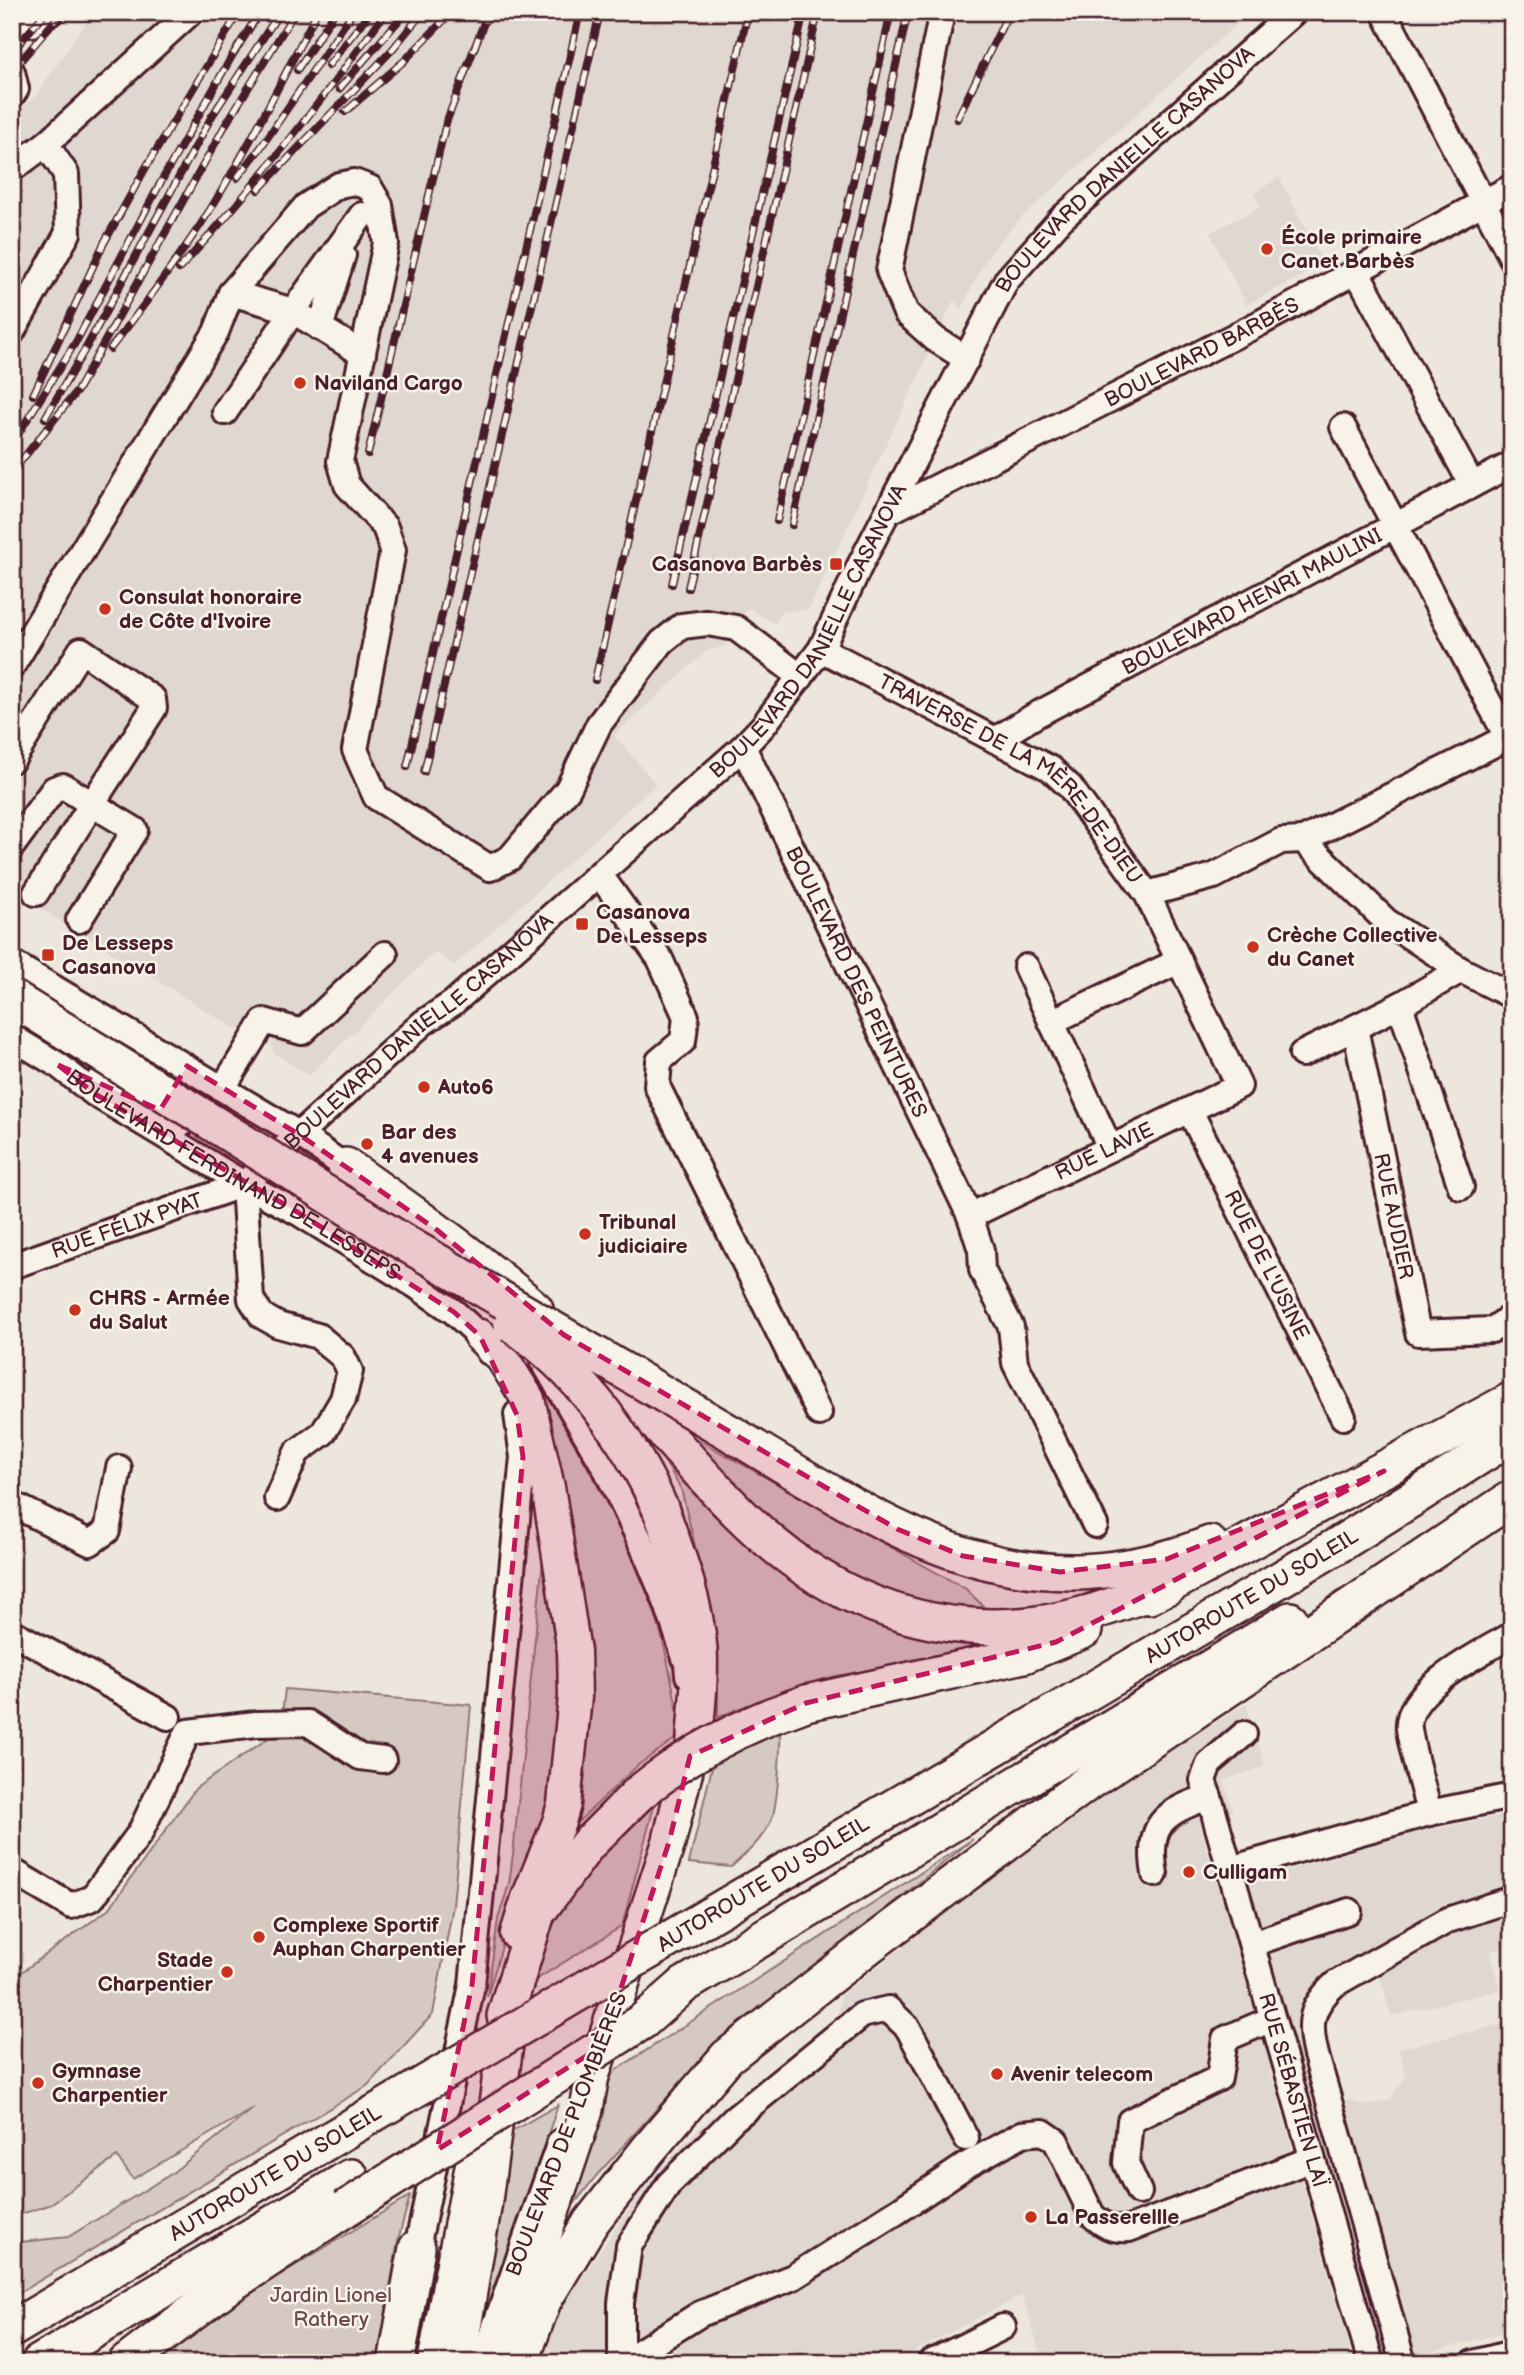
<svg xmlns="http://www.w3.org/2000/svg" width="1524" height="2375" viewBox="0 0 1524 2375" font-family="'Balsamiq Sans',sans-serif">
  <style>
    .built { fill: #e0d7d0 }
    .green { fill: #d5c9c2; stroke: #907476; stroke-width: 2 }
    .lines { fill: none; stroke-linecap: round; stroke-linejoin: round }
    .minor-casing { stroke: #4a1f2b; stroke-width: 30 }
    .major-casing { stroke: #4a1f2b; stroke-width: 37 }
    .highway-casing { stroke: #4a1f2b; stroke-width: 40 }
    .minor { stroke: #f7f3e8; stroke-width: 24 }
    .major { stroke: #f7f3e8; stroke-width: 32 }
    .highway { stroke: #f7f3e8; stroke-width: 35 }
    .rail-casing { stroke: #4a1f2b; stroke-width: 8 }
    .rail { stroke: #f7f3e8; stroke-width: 5; stroke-dasharray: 16; stroke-linecap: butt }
    .highway-bridge-casing { stroke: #4a1f2b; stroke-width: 40; stroke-linecap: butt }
    .highway-bridge { stroke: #f7f3e8; stroke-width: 35 }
    .marked { fill: #c2185b; fill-opacity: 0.2; stroke: #c2185b; stroke-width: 5; stroke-dasharray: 14 9; stroke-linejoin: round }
    .poi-dot { fill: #c8321e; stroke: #f7f3e8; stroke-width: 2.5 }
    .labels { text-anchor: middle; stroke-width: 5; stroke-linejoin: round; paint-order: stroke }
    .street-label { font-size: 21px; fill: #4a1f2b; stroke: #f7f3e8 }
    .poi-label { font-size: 21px; font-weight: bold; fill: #4a1f2b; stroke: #f7f3e8; text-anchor: start }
    .park-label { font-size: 21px; fill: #6d4a51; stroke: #f7f3e8 }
  </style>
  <rect width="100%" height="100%" fill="#ece6dd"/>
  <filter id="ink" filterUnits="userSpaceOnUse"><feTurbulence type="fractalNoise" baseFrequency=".0143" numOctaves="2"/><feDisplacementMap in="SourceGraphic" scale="14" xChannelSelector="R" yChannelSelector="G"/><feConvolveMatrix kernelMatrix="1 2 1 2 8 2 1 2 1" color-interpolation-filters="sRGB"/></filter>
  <g filter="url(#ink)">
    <g class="built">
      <path d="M 93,12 L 1250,12 L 1020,219 L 998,243 L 982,267 L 961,309 L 954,300 L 809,609 L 781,612 L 775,624 L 748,608 L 724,647 L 707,651 L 614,735 L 656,784 L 455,965 L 435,952 L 310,1075 L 273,1053 L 271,1038 L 249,1023 L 236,1029 L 12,891 L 12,118 L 35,97 Z"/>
      <path d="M 1279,177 L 1324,264 L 1246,305 L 1210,233 L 1261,206 L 1254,193 Z"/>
      <path d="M 1246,1704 L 1265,1766 L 1224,1780 L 1233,1811 L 1199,1822 L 1219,1890 L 1422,1831 L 1512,1814 L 1512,1946 L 1490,1951 L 1500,1990 L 1391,2016 L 1380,1976 L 1349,1992 L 1334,2006 L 1325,2029 L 1329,2051 L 1270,2071 L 1353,2359 L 1352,2363 L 1043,2363 L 1022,2295 L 892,2363 L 534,2363 L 544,2338 L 565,2302 L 635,2200 L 665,2164 L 699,2128 L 834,2018 L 839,2010 L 841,1995 L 1112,1784 Z"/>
      <path d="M 1512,2005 L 1512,2331 L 1392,2362 L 1319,2109 L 1350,2100 L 1365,2106 L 1390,2100 L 1406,2076 L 1399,2049 L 1507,2023 L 1504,2007 Z"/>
    </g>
    <g class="green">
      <path d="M 538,1380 C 579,1451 621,1522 650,1599 C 666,1642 673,1690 682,1734 L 638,1765 L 579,1821 L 574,1810 L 585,1648 L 549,1414 Z"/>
      <path d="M 646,1429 L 759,1549 L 1001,1642 L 940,1658 L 836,1676 L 786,1690 L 718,1717 L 718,1656 L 709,1602 L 681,1489 Z"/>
      <path d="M 686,1433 L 966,1589 L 983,1606 L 981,1611 C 924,1606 873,1589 823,1560 C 814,1555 804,1550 796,1544 C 754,1512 721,1471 686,1433 Z"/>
      <path d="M 546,1530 L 566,1665 L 552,1804 L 515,1903 L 487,1997 L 498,1919 L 509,1884 L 513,1854 Z"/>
      <path d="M 285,1689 L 471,1705 L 453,1906 L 433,2014 L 367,2086 L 12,2297 L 12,2243 L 68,2237 L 171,2174 L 254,2108 L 133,2179 L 117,2157 L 49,2205 L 15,2216 L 12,2214 L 12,1979 L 109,1909 L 196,1788 L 280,1730 Z"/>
      <path d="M 780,1726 C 781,1743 778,1806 771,1821 C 762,1840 746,1854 731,1867 L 689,1863 L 714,1759 Z"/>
      <path d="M 656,1799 L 622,1926 L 529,1984 L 538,1951 L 570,1896 L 608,1843 Z"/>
      <path d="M 973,1839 L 791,1986 L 683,2080 L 597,2175 L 563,2218 L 560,2214 L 613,2072 Z"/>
      <path d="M 558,2105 L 475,2347 L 498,2139 Z"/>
      <path d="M 410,2196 L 398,2240 L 377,2363 L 153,2363 L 250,2293 Z"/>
    </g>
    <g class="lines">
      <g class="minor-casing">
        <g id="minor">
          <path d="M 942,12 L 889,271 L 906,313 L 935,339 L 967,359"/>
          <path d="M 1384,12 L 1512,258"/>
          <path d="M 12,25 L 32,24 L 51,12"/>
          <path d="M 12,72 L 16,89 L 12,95"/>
          <path d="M 12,169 L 46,144 L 191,12"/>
          <path d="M 1356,270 L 1472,485"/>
          <path d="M 231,293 L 293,311 L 362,215"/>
          <path d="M 320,328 L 343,255"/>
          <path d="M 12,332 L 68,233 L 66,174 L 46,144"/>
          <path d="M 225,412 L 293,311 L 363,354"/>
          <path d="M 1343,427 L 1512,746"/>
          <path id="s1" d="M 888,512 L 1260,323 L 1512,187"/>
          <path id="s2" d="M 821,649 L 1051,769 L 1070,787 L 1147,894 L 1214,876 L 1281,841 L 1303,840 L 1386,921 L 1461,970 L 1512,996"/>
          <path d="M 12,666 L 216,332 L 231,293 L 306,206 L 339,185 L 354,182 L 370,188 L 380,205 L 386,243 L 340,461 L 347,485 L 385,527 L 393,550 L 355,750 L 376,797 L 490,868 L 510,858 L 568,789 L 599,724 L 662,642 L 682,626 L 707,623 L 736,628 L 801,677"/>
          <path id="s3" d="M 995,740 L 1036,715 L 1512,464"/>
          <path id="s4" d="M 743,747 L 970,1216 L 981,1250 L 982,1270 L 1011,1327 L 1015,1363 L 1095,1525"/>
          <path d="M 12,760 L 81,650 L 153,699 L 154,708 L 92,804 L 63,786 L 54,789 L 12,846"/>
          <path d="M 1303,840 L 1512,735"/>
          <path d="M 600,875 L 660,959 L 686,1017 L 683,1041 L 659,1061 L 657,1086 L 819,1413"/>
          <path d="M 36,893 L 92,804 L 135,830 L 79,920"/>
          <path d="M 12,963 L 300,1135 L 357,1175"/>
          <path d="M 1026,967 L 1110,1148"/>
          <path d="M 1400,1005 L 1461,1187"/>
          <path d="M 1051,1022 L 1179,961"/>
          <path id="s5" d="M 1355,1028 L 1418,1333 L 1492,1330 L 1512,1316"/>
          <path id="s6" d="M 12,1037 L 58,1065 L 95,1094 L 244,1184 L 299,1213 L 415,1285 L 454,1312 L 480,1336 L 489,1352"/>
          <path d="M 1302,1054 L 1400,1005 L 1461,970"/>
          <path d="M 100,1080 L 183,1123"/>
          <path d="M 223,1088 L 264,1021 L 302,1032 L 385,954"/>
          <path id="s7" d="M 1190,1111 L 1343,1417"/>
          <path d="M 244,1184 L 251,1299 L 262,1316 L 278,1325 L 318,1336 L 343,1357 L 350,1371 L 343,1399 L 323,1433 L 297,1452 L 277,1498"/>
          <path id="s8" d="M 970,1216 L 1239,1086 L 1147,894"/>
          <path id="s9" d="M 12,1266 L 244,1184 L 424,1022 L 453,1003 L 743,747 L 763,726 L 821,649 L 860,565 L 1006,281 L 1061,219 L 1294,12"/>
          <path d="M 543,1361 L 607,1471 L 644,1549 L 667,1604 L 687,1664 L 688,1675"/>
          <path d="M 12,1504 L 90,1543 L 107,1531 L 119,1468"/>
          <path d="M 12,1632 L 168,1717"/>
          <path d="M 1213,1810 L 1203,1780 L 1209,1764 L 1244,1734"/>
          <path d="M 1429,1813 C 1423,1786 1413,1757 1409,1729 C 1404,1690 1483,1652 1512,1635"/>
          <path id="s10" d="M 1215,1817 L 1371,2363"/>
          <path d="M 1230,1869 L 1429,1813 L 1512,1796"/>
          <path d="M 12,1871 L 71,1906 L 92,1898 L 140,1833 L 188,1732 L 256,1724 L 308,1723 L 360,1757 L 383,1760"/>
          <path d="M 1155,1874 C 1146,1824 1165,1811 1209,1797"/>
          <path d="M 1252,1944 L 1349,1911"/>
          <path d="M 1139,2192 L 1126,2163 L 1130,2121 L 1219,2078 L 1225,2039 L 1272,2019"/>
          <path d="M 415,2264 L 417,2248 L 472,1985 L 523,1457 L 517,1414"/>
          <path d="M 482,2363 L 560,2142"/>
          <path d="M 621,2363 L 621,2303 L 629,2246 L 669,2184 L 734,2119 L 862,2015 L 888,2009 L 908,2028 L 966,2138"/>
          <path d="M 622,2363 L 700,2314 L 793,2277 L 898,2211 L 965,2166 L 1022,2134 L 1043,2132 L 1056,2141 L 1092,2215 C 1104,2226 1112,2230 1129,2229 L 1312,2159"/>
          <path d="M 930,2363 L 1003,2327"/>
          <path d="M 1403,2363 L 1316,2055 C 1308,2023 1310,2007 1335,1984 L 1448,1920 L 1512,1899"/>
          <path d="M 1473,2363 L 1512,2353"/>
        </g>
      </g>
      <g class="major-casing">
        <g id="major">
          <path d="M 480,1336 L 501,1356 L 528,1399 L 548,1487 L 574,1651 L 575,1697 L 564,1804 L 559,1822 L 528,1898 L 517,1934"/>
          <path d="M 434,2363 L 478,2133"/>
          <path d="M 502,2363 L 586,2112 L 592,2078 L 669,1842 L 694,1739"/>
        </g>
      </g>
      <g class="highway-casing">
        <g id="highway">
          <path d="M 346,1166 C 411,1212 476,1257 535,1309"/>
          <path d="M 590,1358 C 645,1405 689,1464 740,1514 C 820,1594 922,1639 1037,1624 C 1082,1619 1126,1600 1169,1586"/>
          <path d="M 732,1434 C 892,1530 1017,1619 1210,1544"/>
          <path d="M 660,1508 C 677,1554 695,1600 699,1649 C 701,1678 697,1707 695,1735"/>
          <path d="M 1149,1596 L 1512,1400"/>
          <path d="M 771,1716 L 806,1703 L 1024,1655 L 1084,1630"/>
          <path id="s11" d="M 707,1917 L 1335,1547 L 1512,1436"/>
          <path d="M 684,1985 L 1290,1620"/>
          <path d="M 505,2016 L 537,1913 L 587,1845 L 639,1793"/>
          <path d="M 12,2329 L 358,2123"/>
          <path d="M 39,2363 L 351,2177"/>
          <path d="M 126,2363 L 222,2290 L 345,2209"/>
          <path d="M 396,2363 L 417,2248"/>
          <path d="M 457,2363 L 483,2208 L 512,1993"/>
          <path d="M 520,2363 L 543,2301 L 591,2222 L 648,2150 L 727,2057 L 870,1945 L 1090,1781 L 1512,1498"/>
        </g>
      </g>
      <use href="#minor" class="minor"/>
      <use href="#major" class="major"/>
      <use href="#highway" class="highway"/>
      <g class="rail-casing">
        <g id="rail">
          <path d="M 12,52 L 46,12"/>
          <path d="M 328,66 L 370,12"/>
          <path d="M 297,70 L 335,12"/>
          <path d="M 12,71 L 62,12"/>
          <path d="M 339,89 L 406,12"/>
          <path d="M 345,112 L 404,61 L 452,12"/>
          <path d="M 957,119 L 1009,12"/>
          <path d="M 237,178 L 259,150 L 353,12"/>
          <path d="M 258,190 L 391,51 L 423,12"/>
          <path d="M 179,269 C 254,189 321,101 386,12"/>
          <path d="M 110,349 C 142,309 172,267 201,224 C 245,156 280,83 317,12"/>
          <path d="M 33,395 L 104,243 L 145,169 L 239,12"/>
          <path d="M 45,418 L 87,346 L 212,116 L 280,12"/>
          <path d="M 12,444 L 77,340 L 162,180 L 232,56 L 260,12"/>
          <path d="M 368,454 L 446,123 L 488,12"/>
          <path d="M 17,466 L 77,391 L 226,124 L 295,12"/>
          <path d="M 777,521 L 891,12"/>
          <path d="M 792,525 L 908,12"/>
          <path d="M 672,584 L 804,12"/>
          <path d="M 688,588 L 818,12"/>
          <path d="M 595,680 L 748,12"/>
          <path d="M 407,767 L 580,12"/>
          <path d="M 424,772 L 600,12"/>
        </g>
      </g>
      <use href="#rail" class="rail"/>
      <g class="highway-bridge-casing">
        <g id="highway-bridge">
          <path d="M 12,998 L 400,1240 L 732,1434"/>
          <path d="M 512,1324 C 576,1367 629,1438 660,1508"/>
          <path d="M 639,1793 C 680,1760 723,1736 771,1716"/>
          <path d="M 358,2123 L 707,1917"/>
          <path d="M 345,2209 L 643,2021 L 684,1985"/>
        </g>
      </g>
      <use href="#highway-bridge" class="highway-bridge"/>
    </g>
  </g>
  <path class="marked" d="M 58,1065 L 160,1110 L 187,1066 L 300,1135 L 437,1230 L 564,1335 L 897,1529 L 963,1556 L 1060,1572 L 1167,1559 L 1384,1471 L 1056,1642 L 806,1703 L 690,1756 L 669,1842 L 602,2046 L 437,2150 L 472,1985 L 523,1457 L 517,1415 L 480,1336 L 454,1312 L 299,1213 L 95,1094 Z"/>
  <g class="poi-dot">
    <circle cx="1267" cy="249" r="7"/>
    <circle cx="300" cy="383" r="7"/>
    <rect x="829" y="557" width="14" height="14" rx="3.5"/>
    <circle cx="105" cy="609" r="7"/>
    <rect x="575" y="917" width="14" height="14" rx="3.5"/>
    <circle cx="1253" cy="947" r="7"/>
    <rect x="41" y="948" width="14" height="14" rx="3.5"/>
    <circle cx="424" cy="1087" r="7"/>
    <circle cx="367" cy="1144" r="7"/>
    <circle cx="585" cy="1234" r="7"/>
    <circle cx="75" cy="1310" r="7"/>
    <circle cx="1189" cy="1872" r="7"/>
    <circle cx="259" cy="1937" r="7"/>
    <circle cx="227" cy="1972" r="7"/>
    <circle cx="997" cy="2074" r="7"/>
    <circle cx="38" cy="2083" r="7"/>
    <circle cx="1031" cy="2217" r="7"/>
  </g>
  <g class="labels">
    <g class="street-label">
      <text dy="7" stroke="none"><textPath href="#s9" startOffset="1610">BOULEVARD DANIELLE CASANOVA</textPath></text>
      <text dy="7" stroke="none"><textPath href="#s1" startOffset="352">BOULEVARD BARBÈS</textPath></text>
      <text dy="7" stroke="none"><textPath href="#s3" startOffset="292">BOULEVARD HENRI MAULINI</textPath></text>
      <text dy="7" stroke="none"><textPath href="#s9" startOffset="1043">BOULEVARD DANIELLE CASANOVA</textPath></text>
      <text dy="7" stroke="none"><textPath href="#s2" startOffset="234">TRAVERSE DE LA MÈRE-DE-DIEU</textPath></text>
      <text dy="7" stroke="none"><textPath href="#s4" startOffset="261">BOULEVARD DES PEINTURES</textPath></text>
      <text dy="7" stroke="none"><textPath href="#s9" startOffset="478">BOULEVARD DANIELLE CASANOVA</textPath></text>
      <text dy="7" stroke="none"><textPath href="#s8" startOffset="149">RUE LAVIE</textPath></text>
      <text dy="7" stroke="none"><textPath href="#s6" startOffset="261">BOULEVARD FERDINAND DE LESSEPS</textPath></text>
      <text dy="7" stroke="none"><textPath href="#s5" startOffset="192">RUE AUDIER</textPath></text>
      <text dy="7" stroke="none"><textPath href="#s9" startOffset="122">RUE FÉLIX PYAT</textPath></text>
      <text dy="7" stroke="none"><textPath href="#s7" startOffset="172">RUE DE L'USINE</textPath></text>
      <text dy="7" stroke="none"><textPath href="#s11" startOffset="632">AUTOROUTE DU SOLEIL</textPath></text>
      <text transform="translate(763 1884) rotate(-31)" y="7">AUTOROUTE DU SOLEIL</text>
      <text dy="7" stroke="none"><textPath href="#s10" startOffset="284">RUE SÉBASTIEN LAÏ</textPath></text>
      <text transform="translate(566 2134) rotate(-69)" y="7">BOULEVARD DE PLOMBIÈRES</text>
      <text transform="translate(275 2173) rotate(-31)" y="7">AUTOROUTE DU SOLEIL</text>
    </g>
    <g class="poi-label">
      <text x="1281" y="244">École primaire<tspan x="1281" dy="24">Canet Barbès</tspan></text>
      <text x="314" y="390">Naviland Cargo</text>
      <text x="822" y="571" text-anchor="end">Casanova Barbès</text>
      <text x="119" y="604">Consulat honoraire<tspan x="119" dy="24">de Côte d'Ivoire</tspan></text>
      <text x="596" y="919">Casanova<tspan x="596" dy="24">De Lesseps</tspan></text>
      <text x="1267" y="942">Crèche Collective<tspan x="1267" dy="24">du Canet</tspan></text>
      <text x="62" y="950">De Lesseps<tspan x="62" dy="24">Casanova</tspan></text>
      <text x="438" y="1094">Auto6</text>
      <text x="381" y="1139">Bar des<tspan x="381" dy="24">4 avenues</tspan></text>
      <text x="599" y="1229">Tribunal<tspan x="599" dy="24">judiciaire</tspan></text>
      <text x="89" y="1305">CHRS - Armée<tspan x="89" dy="24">du Salut</tspan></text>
      <text x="1203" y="1879">Culligam</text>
      <text x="273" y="1932">Complexe Sportif<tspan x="273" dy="24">Auphan Charpentier</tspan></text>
      <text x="213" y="1967" text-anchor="end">Stade<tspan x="213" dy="24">Charpentier</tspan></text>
      <text x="52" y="2078">Gymnase<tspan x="52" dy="24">Charpentier</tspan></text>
      <text x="1011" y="2081">Avenir telecom</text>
      <text x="1045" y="2224">La Passerellle</text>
    </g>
    <g class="park-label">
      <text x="331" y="2302">Jardin Lionel<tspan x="331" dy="24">Rathery</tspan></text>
    </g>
  </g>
  <rect width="1524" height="2375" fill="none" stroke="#f7f3e8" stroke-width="42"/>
  <rect x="21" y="21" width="1482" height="2333" fill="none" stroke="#4a1f2b" stroke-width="2.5" filter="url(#ink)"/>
</svg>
